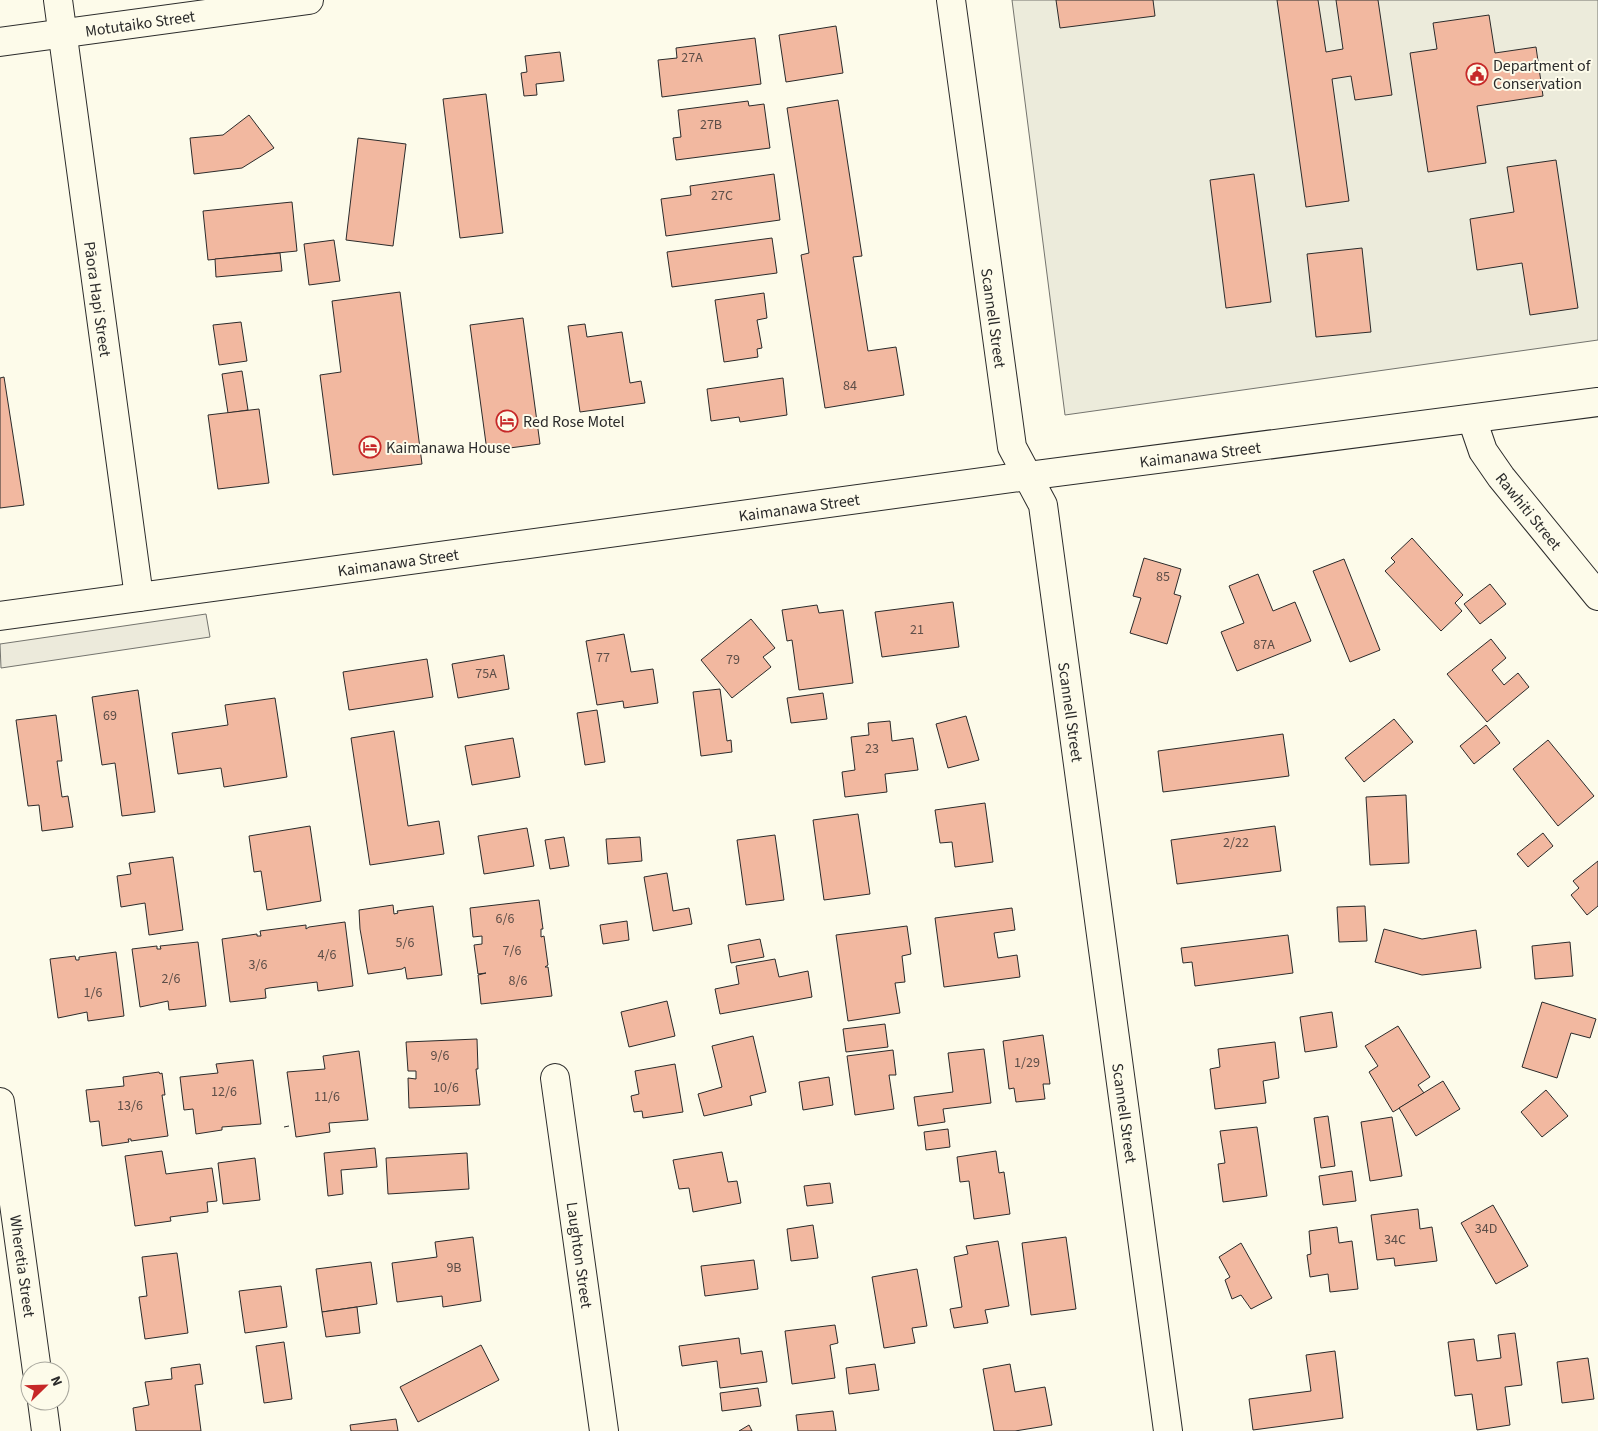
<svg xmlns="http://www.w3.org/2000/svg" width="1598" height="1431" viewBox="0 0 1598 1431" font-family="'Source Sans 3',sans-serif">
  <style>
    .green { fill: #ecebdb; stroke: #74746e }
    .parking { fill: #eceadb; stroke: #74746e }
    .building { fill: #f2b8a0; stroke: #2b2b2b }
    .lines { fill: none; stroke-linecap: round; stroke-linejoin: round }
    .minor-casing { stroke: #2b2b2b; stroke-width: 30 }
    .minor { stroke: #fdfbea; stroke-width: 28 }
    .fence { stroke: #2b2b2b; stroke-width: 1; stroke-dasharray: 6 2.5; stroke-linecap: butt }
    .labels { text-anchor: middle; stroke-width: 4; stroke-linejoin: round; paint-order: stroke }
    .number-label { font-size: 14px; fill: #5d4e48 }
    .street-label { font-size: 16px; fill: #2b2b2b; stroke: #fdfbea }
    .poi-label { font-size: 16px; fill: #2b2b2b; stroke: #fdfbea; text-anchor: start }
  </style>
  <rect width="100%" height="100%" fill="#fdfbea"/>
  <path class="green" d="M 1012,0 L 1598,0 L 1598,340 L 1065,415 Z"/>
  <path class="parking" d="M 206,614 L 210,637 L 1,668 L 0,644 Z"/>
  <g class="building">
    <path d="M 1056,0 L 1153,0 L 1155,16 L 1060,28 Z"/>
    <path d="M 1277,0 L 1318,0 L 1326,52 L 1343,49 L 1336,0 L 1378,0 L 1392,95 L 1355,100 L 1351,76 L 1332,79 L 1349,201 L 1306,207 Z"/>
    <path d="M 1489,15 L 1495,53 L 1536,47 L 1543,96 L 1477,106 L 1486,163 L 1428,172 L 1410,53 L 1437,49 L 1433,23 Z"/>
    <path d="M 836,26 L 843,73 L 786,82 L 779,35 Z"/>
    <path d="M 755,38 L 761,84 L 662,97 L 658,60 L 677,58 L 676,48 Z"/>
    <path d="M 560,52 L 564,81 L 536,84 L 537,95 L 524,96 L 521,73 L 527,72 L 525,56 Z"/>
    <path d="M 486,94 L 503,233 L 460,238 L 443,99 Z"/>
    <path d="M 838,100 L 862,256 L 853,257 L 868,351 L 896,347 L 904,395 L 825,408 L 801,255 L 809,253 L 787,108 Z"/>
    <path d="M 748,101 L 749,106 L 764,104 L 770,148 L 676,160 L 673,138 L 681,137 L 678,110 Z"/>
    <path d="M 249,115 L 274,148 L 242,168 L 194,174 L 190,138 L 223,135 Z"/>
    <path d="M 358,138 L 406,144 L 393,246 L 346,240 Z"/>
    <path d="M 1556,160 L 1578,308 L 1530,315 L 1522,263 L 1477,270 L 1470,219 L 1514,212 L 1507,167 Z"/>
    <path d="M 774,174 L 780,220 L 666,236 L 661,199 L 691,195 L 690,186 Z"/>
    <path d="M 1254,174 L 1271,302 L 1226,308 L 1210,180 Z"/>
    <path d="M 292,202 L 297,251 L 208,260 L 203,211 Z"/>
    <path d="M 772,238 L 777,273 L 672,287 L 667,252 Z"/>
    <path d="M 334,240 L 340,281 L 309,285 L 304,244 Z"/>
    <path d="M 1362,248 L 1371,332 L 1316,337 L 1307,254 Z"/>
    <path d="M 280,253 L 282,271 L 216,277 L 215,259 Z"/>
    <path d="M 400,292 L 422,464 L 333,475 L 320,375 L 341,372 L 332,301 Z"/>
    <path d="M 764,293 L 767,318 L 757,320 L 762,348 L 757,349 L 758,357 L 724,362 L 715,300 Z"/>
    <path d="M 523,318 L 540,444 L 487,451 L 470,325 Z"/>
    <path d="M 241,322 L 247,361 L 219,365 L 213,325 Z"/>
    <path d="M 585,324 L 587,337 L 622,332 L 630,383 L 641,381 L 645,403 L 580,412 L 568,326 Z"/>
    <path d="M 242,371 L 248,410 L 228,413 L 222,374 Z"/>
    <path d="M 4,377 L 24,505 L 0,508 L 0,378 Z"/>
    <path d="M 783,378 L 787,415 L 740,422 L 739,417 L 711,421 L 707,389 Z"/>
    <path d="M 259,409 L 269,483 L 218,489 L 208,415 Z"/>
    <path d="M 1412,538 L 1463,595 L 1455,603 L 1462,611 L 1441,631 L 1385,571 L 1395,562 L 1391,558 Z"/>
    <path d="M 1144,558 L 1181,569 L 1174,594 L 1181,596 L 1167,644 L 1130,633 L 1141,598 L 1133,596 Z"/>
    <path d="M 1344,559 L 1380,650 L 1350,662 L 1313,571 Z"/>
    <path d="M 1258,574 L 1273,611 L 1295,602 L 1311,641 L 1237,671 L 1221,632 L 1244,623 L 1229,586 Z"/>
    <path d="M 1490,584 L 1506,604 L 1480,624 L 1464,604 Z"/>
    <path d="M 953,602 L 959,647 L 882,657 L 875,612 Z"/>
    <path d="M 817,605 L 819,613 L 843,610 L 853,683 L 799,690 L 792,640 L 787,641 L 782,610 Z"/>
    <path d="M 751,619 L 775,648 L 763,657 L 771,667 L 732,698 L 701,660 Z"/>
    <path d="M 624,634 L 631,672 L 653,669 L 658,703 L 624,708 L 623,701 L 597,705 L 586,641 Z"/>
    <path d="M 1491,639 L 1506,658 L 1492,670 L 1504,685 L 1518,673 L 1529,687 L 1487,722 L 1447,674 Z"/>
    <path d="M 504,655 L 509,689 L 458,698 L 452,664 Z"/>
    <path d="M 427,659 L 433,697 L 349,710 L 343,672 Z"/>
    <path d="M 720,689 L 727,741 L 731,740 L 732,752 L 701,756 L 693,692 Z"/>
    <path d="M 138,690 L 155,812 L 122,816 L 115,763 L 102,765 L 92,697 Z"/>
    <path d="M 823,693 L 827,719 L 791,723 L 787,698 Z"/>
    <path d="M 275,698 L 287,777 L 224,787 L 221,768 L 178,774 L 172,733 L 228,725 L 225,705 Z"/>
    <path d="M 597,710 L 605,762 L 585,765 L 577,713 Z"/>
    <path d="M 56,715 L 62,761 L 57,761 L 62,797 L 68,796 L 73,827 L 42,831 L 39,805 L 28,806 L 16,720 Z"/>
    <path d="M 966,716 L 979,760 L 948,768 L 936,724 Z"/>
    <path d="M 1394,719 L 1413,742 L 1364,782 L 1345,758 Z"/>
    <path d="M 890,721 L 892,741 L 913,738 L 918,770 L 885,774 L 887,792 L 845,797 L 842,772 L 855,770 L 851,737 L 869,735 L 868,723 Z"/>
    <path d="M 1486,725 L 1500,743 L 1474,764 L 1460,746 Z"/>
    <path d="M 394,731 L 408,826 L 439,821 L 444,854 L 370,865 L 351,738 Z"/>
    <path d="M 1283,734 L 1289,776 L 1163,792 L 1158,751 Z"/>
    <path d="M 513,738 L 520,777 L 472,785 L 465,746 Z"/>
    <path d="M 1548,740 L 1594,796 L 1558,826 L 1513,769 Z"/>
    <path d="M 1406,795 L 1409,863 L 1370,865 L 1366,797 Z"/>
    <path d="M 985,803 L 993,862 L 955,867 L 952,842 L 940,843 L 935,810 Z"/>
    <path d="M 858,814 L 870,894 L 824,900 L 813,820 Z"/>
    <path d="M 310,826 L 321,901 L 267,910 L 261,871 L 254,872 L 249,836 Z"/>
    <path d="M 1275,826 L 1281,871 L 1177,884 L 1171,840 Z"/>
    <path d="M 527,828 L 534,866 L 484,874 L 478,836 Z"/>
    <path d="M 1543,833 L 1553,846 L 1528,867 L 1517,854 Z"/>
    <path d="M 775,835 L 784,900 L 746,905 L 737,840 Z"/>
    <path d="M 564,837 L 569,866 L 550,869 L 545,840 Z"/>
    <path d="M 640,837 L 642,861 L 608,864 L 606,839 Z"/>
    <path d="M 173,857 L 183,930 L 149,935 L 145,903 L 121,907 L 117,876 L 131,874 L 129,863 Z"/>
    <path d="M 1598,861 L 1598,906 L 1587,915 L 1571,895 L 1579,888 L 1573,881 Z"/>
    <path d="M 667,873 L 673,911 L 689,908 L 692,924 L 653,931 L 644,877 Z"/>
    <path d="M 539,900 L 543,929 L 541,929 L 541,937 L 544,936 L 548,965 L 545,967 L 548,967 L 552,996 L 481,1004 L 478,975 L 486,973 L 478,974 L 474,945 L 482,944 L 482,936 L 473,937 L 470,908 Z"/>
    <path d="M 393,905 L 394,914 L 398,913 L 397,911 L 433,906 L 442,975 L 407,979 L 405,967 L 402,969 L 368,974 L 360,929 L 359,910 Z"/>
    <path d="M 1365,906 L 1367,941 L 1339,942 L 1337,907 Z"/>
    <path d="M 1012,908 L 1015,930 L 994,933 L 998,958 L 1017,955 L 1020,977 L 944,987 L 935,918 Z"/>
    <path d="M 627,921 L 629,940 L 603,944 L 600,925 Z"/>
    <path d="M 345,922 L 353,986 L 318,991 L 317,982 L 269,988 L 265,989 L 266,998 L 230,1002 L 222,939 L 257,934 L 257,936 L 261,936 L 260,931 L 306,925 L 306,929 L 309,927 Z"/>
    <path d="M 907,926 L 911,954 L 902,956 L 905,982 L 895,983 L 900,1013 L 848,1021 L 836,935 Z"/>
    <path d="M 1384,929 L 1422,939 L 1476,930 L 1481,968 L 1422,975 L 1375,962 Z"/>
    <path d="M 1288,935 L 1293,973 L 1195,986 L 1192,962 L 1183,963 L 1181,948 Z"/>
    <path d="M 760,939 L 764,957 L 731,963 L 728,945 Z"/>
    <path d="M 198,942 L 206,1006 L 169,1010 L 168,1001 L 140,1007 L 132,949 L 157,946 L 157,949 L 161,949 L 160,946 Z"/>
    <path d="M 1570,942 L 1573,976 L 1535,979 L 1532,946 Z"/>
    <path d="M 116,952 L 124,1016 L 88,1021 L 87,1012 L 58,1018 L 50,959 L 75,956 L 76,960 L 79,960 L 79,957 Z"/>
    <path d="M 775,959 L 779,977 L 808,971 L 812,997 L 720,1014 L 715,989 L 739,984 L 736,966 Z"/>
    <path d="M 667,1001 L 675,1036 L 629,1047 L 621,1012 Z"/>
    <path d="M 1542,1002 L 1596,1019 L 1590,1038 L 1571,1033 L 1557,1078 L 1522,1067 Z"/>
    <path d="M 1332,1012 L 1337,1047 L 1305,1052 L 1300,1017 Z"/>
    <path d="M 885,1024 L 888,1047 L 846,1052 L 843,1029 Z"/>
    <path d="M 1398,1026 L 1430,1077 L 1418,1085 L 1424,1093 L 1393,1112 L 1369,1072 L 1378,1066 L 1365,1046 Z"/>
    <path d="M 1043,1035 L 1050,1084 L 1043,1084 L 1045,1099 L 1016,1102 L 1014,1088 L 1009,1089 L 1003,1041 Z"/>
    <path d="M 753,1036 L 766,1092 L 750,1096 L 752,1105 L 704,1116 L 698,1094 L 722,1087 L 712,1046 Z"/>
    <path d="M 477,1039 L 478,1069 L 476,1069 L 480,1105 L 409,1108 L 408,1078 L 416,1079 L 416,1071 L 408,1071 L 406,1042 Z"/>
    <path d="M 1275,1042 L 1279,1078 L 1263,1081 L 1266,1103 L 1215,1109 L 1210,1069 L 1220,1067 L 1218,1049 Z"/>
    <path d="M 984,1049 L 991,1103 L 943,1109 L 945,1122 L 918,1126 L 914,1097 L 953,1092 L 948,1053 Z"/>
    <path d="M 893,1050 L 896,1075 L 889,1075 L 894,1109 L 855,1115 L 847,1056 Z"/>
    <path d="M 359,1051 L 368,1120 L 329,1123 L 330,1132 L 296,1137 L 287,1072 L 325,1069 L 323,1056 Z"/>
    <path d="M 253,1060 L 261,1124 L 222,1127 L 222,1130 L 196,1134 L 193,1109 L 184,1110 L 180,1077 L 218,1073 L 216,1064 Z"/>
    <path d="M 675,1064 L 683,1112 L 643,1118 L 642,1111 L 634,1112 L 631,1096 L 639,1094 L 635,1071 Z"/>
    <path d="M 159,1072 L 160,1074 L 162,1073 L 165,1095 L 162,1095 L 168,1136 L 131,1141 L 131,1139 L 128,1139 L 129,1142 L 102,1146 L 99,1121 L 90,1122 L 86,1090 L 124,1086 L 123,1077 Z"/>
    <path d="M 829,1077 L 833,1105 L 803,1110 L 799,1082 Z"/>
    <path d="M 1443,1081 L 1460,1109 L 1416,1136 L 1399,1108 Z"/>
    <path d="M 1546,1090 L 1568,1116 L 1542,1137 L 1521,1112 Z"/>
    <path d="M 1328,1116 L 1335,1166 L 1321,1168 L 1314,1118 Z"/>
    <path d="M 1392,1117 L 1402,1176 L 1370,1181 L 1361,1122 Z"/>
    <path d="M 1257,1127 L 1267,1196 L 1223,1202 L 1218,1164 L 1225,1163 L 1220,1131 Z"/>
    <path d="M 948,1129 L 950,1147 L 926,1150 L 924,1132 Z"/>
    <path d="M 375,1148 L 377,1167 L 341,1170 L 343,1194 L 328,1196 L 324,1153 Z"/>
    <path d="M 162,1151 L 166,1174 L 212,1168 L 217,1201 L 207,1202 L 208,1212 L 170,1217 L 171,1221 L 135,1226 L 125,1156 Z"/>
    <path d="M 996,1151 L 999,1173 L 1004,1172 L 1010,1214 L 974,1219 L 969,1181 L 960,1182 L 957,1157 Z"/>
    <path d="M 722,1152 L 728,1182 L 737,1181 L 741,1203 L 693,1212 L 689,1188 L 679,1189 L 673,1160 Z"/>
    <path d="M 467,1153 L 469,1189 L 388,1194 L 386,1158 Z"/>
    <path d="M 255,1158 L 260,1200 L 223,1204 L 218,1163 Z"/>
    <path d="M 1352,1171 L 1356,1201 L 1323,1205 L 1319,1176 Z"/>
    <path d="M 830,1183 L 833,1203 L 807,1206 L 804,1186 Z"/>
    <path d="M 1493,1205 L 1528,1266 L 1496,1284 L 1461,1223 Z"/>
    <path d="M 1418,1209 L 1420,1229 L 1432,1227 L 1437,1261 L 1395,1266 L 1394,1258 L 1377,1260 L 1371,1215 Z"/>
    <path d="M 813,1225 L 818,1258 L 791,1261 L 787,1229 Z"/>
    <path d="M 1337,1227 L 1339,1243 L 1352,1241 L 1358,1289 L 1330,1292 L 1328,1274 L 1310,1277 L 1307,1255 L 1311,1254 L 1309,1231 Z"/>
    <path d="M 473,1237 L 481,1301 L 443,1307 L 442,1296 L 397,1302 L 392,1263 L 437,1257 L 435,1242 Z"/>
    <path d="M 1066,1237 L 1076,1309 L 1031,1315 L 1022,1243 Z"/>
    <path d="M 998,1241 L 1009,1306 L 985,1310 L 988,1323 L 954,1328 L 950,1309 L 962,1307 L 954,1257 L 968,1254 L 966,1246 Z"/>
    <path d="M 1241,1243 L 1272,1298 L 1251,1309 L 1241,1295 L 1232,1299 L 1225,1280 L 1230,1277 L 1219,1257 Z"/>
    <path d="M 177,1253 L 188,1333 L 145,1339 L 139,1297 L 147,1296 L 142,1257 Z"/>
    <path d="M 754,1260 L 758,1289 L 705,1296 L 701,1266 Z"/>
    <path d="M 371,1262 L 377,1304 L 322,1312 L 316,1269 Z"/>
    <path d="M 917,1269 L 927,1326 L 912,1328 L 915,1343 L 884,1348 L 872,1277 Z"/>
    <path d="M 281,1286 L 287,1327 L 245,1333 L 239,1291 Z"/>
    <path d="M 357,1307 L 360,1333 L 326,1337 L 322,1312 Z"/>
    <path d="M 835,1325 L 838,1343 L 830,1345 L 835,1378 L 792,1384 L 785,1331 Z"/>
    <path d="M 1515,1333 L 1522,1385 L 1505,1387 L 1510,1425 L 1477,1430 L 1472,1394 L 1455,1396 L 1448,1342 L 1474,1339 L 1477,1361 L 1501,1358 L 1498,1335 Z"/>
    <path d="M 739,1338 L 741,1354 L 762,1351 L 767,1382 L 720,1388 L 717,1361 L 682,1366 L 679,1346 Z"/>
    <path d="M 284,1342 L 292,1399 L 264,1403 L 256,1346 Z"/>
    <path d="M 481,1345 L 499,1380 L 418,1422 L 400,1387 Z"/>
    <path d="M 1335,1351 L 1343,1418 L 1253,1430 L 1249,1399 L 1311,1391 L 1306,1355 Z"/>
    <path d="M 1588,1358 L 1594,1399 L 1562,1403 L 1557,1362 Z"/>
    <path d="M 200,1364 L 203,1384 L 195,1385 L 201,1431 L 136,1431 L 133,1408 L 149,1405 L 145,1382 L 172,1379 L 171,1368 Z"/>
    <path d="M 875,1364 L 879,1390 L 849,1394 L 846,1368 Z"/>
    <path d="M 1010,1364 L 1015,1392 L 1045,1387 L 1052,1425 L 1015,1431 L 994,1431 L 983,1369 Z"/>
    <path d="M 758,1388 L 761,1406 L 722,1411 L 720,1393 Z"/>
    <path d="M 833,1411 L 836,1431 L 798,1431 L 796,1415 Z"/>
    <path d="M 396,1419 L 398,1431 L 351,1431 L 350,1425 Z"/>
    <path d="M 749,1425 L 752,1431 L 739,1431 Z"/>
  </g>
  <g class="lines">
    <g class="minor-casing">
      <g id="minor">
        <path d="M 58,0 L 139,597"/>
        <path d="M 951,0 L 1012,447 L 1043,505 L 1168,1431"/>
        <path d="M 0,42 L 309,0"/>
        <path d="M 1472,419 L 1483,451 L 1501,477 L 1598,596"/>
        <path d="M 0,616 L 1027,476 L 1598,402"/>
        <path d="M 555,1078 L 604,1431"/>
        <path d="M 0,1102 L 37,1371"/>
        <path d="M 42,1401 L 46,1431"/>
      </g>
    </g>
    <use href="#minor" class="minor"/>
    <path class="fence" d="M 284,1127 L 289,1126"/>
  </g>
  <defs>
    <g id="civic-ring" transform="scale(1.125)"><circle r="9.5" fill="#fdfbea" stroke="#c62828" stroke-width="1.5"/><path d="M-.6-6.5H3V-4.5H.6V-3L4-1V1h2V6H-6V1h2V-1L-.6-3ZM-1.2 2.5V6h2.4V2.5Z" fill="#c62828"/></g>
    <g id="hotel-ring" transform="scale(1.125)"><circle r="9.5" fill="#fdfbea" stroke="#c62828" stroke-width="1.5"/><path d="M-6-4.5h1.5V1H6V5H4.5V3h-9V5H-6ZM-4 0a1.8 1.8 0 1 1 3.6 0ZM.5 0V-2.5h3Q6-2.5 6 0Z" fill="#c62828"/></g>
  </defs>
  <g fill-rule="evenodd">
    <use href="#civic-ring" x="1477" y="74"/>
    <use href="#hotel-ring" x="507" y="421"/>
    <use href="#hotel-ring" x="370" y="447"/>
  </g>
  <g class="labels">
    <g class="number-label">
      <text x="692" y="62">27A</text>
      <text x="711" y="129">27B</text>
      <text x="722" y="200">27C</text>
      <text x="850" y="390">84</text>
      <text x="1163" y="581">85</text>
      <text x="917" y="634">21</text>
      <text x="1264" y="649">87A</text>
      <text x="603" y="662">77</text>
      <text x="733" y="664">79</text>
      <text x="486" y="678">75A</text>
      <text x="110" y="720">69</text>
      <text x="872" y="753">23</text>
      <text x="1236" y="847">2/22</text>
      <text x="505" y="923">6/6</text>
      <text x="405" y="947">5/6</text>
      <text x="512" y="955">7/6</text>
      <text x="327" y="959">4/6</text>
      <text x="258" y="969">3/6</text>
      <text x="171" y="983">2/6</text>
      <text x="518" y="985">8/6</text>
      <text x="93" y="997">1/6</text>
      <text x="440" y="1060">9/6</text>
      <text x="1027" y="1067">1/29</text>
      <text x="446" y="1092">10/6</text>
      <text x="224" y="1096">12/6</text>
      <text x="327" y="1101">11/6</text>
      <text x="130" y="1110">13/6</text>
      <text x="1486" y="1233">34D</text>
      <text x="1395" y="1244">34C</text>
      <text x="454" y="1272">9B</text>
    </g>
    <g class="street-label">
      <text transform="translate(140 23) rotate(-8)" y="6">Motutaiko Street</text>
      <text transform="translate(98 299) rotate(82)" y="6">Pāora Hapi Street</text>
      <text transform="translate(994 318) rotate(82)" y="6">Scannell Street</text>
      <text transform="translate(1200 454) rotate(-7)" y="6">Kaimanawa Street</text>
      <text transform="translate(799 507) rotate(-8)" y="6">Kaimanawa Street</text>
      <text transform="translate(1529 511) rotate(51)" y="6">Rawhiti Street</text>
      <text transform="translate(398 562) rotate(-8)" y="6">Kaimanawa Street</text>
      <text transform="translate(1071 712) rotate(82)" y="6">Scannell Street</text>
      <text transform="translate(1125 1113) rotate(82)" y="6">Scannell Street</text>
      <text transform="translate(580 1255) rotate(82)" y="6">Laughton Street</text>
      <text transform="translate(23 1266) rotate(82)" y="6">Wheretia Street</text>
    </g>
    <g class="poi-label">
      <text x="1493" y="71">Department of<tspan x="1493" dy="18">Conservation</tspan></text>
      <text x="523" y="427">Red Rose Motel</text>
      <text x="386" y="453">Kaimanawa House</text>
    </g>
  </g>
  <g transform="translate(45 1386) rotate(67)"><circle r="24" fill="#fdfbea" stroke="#a9a89e"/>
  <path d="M0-4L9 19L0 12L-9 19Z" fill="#c62828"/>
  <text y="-8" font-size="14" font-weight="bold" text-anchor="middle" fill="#2b2b2b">N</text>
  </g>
</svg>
